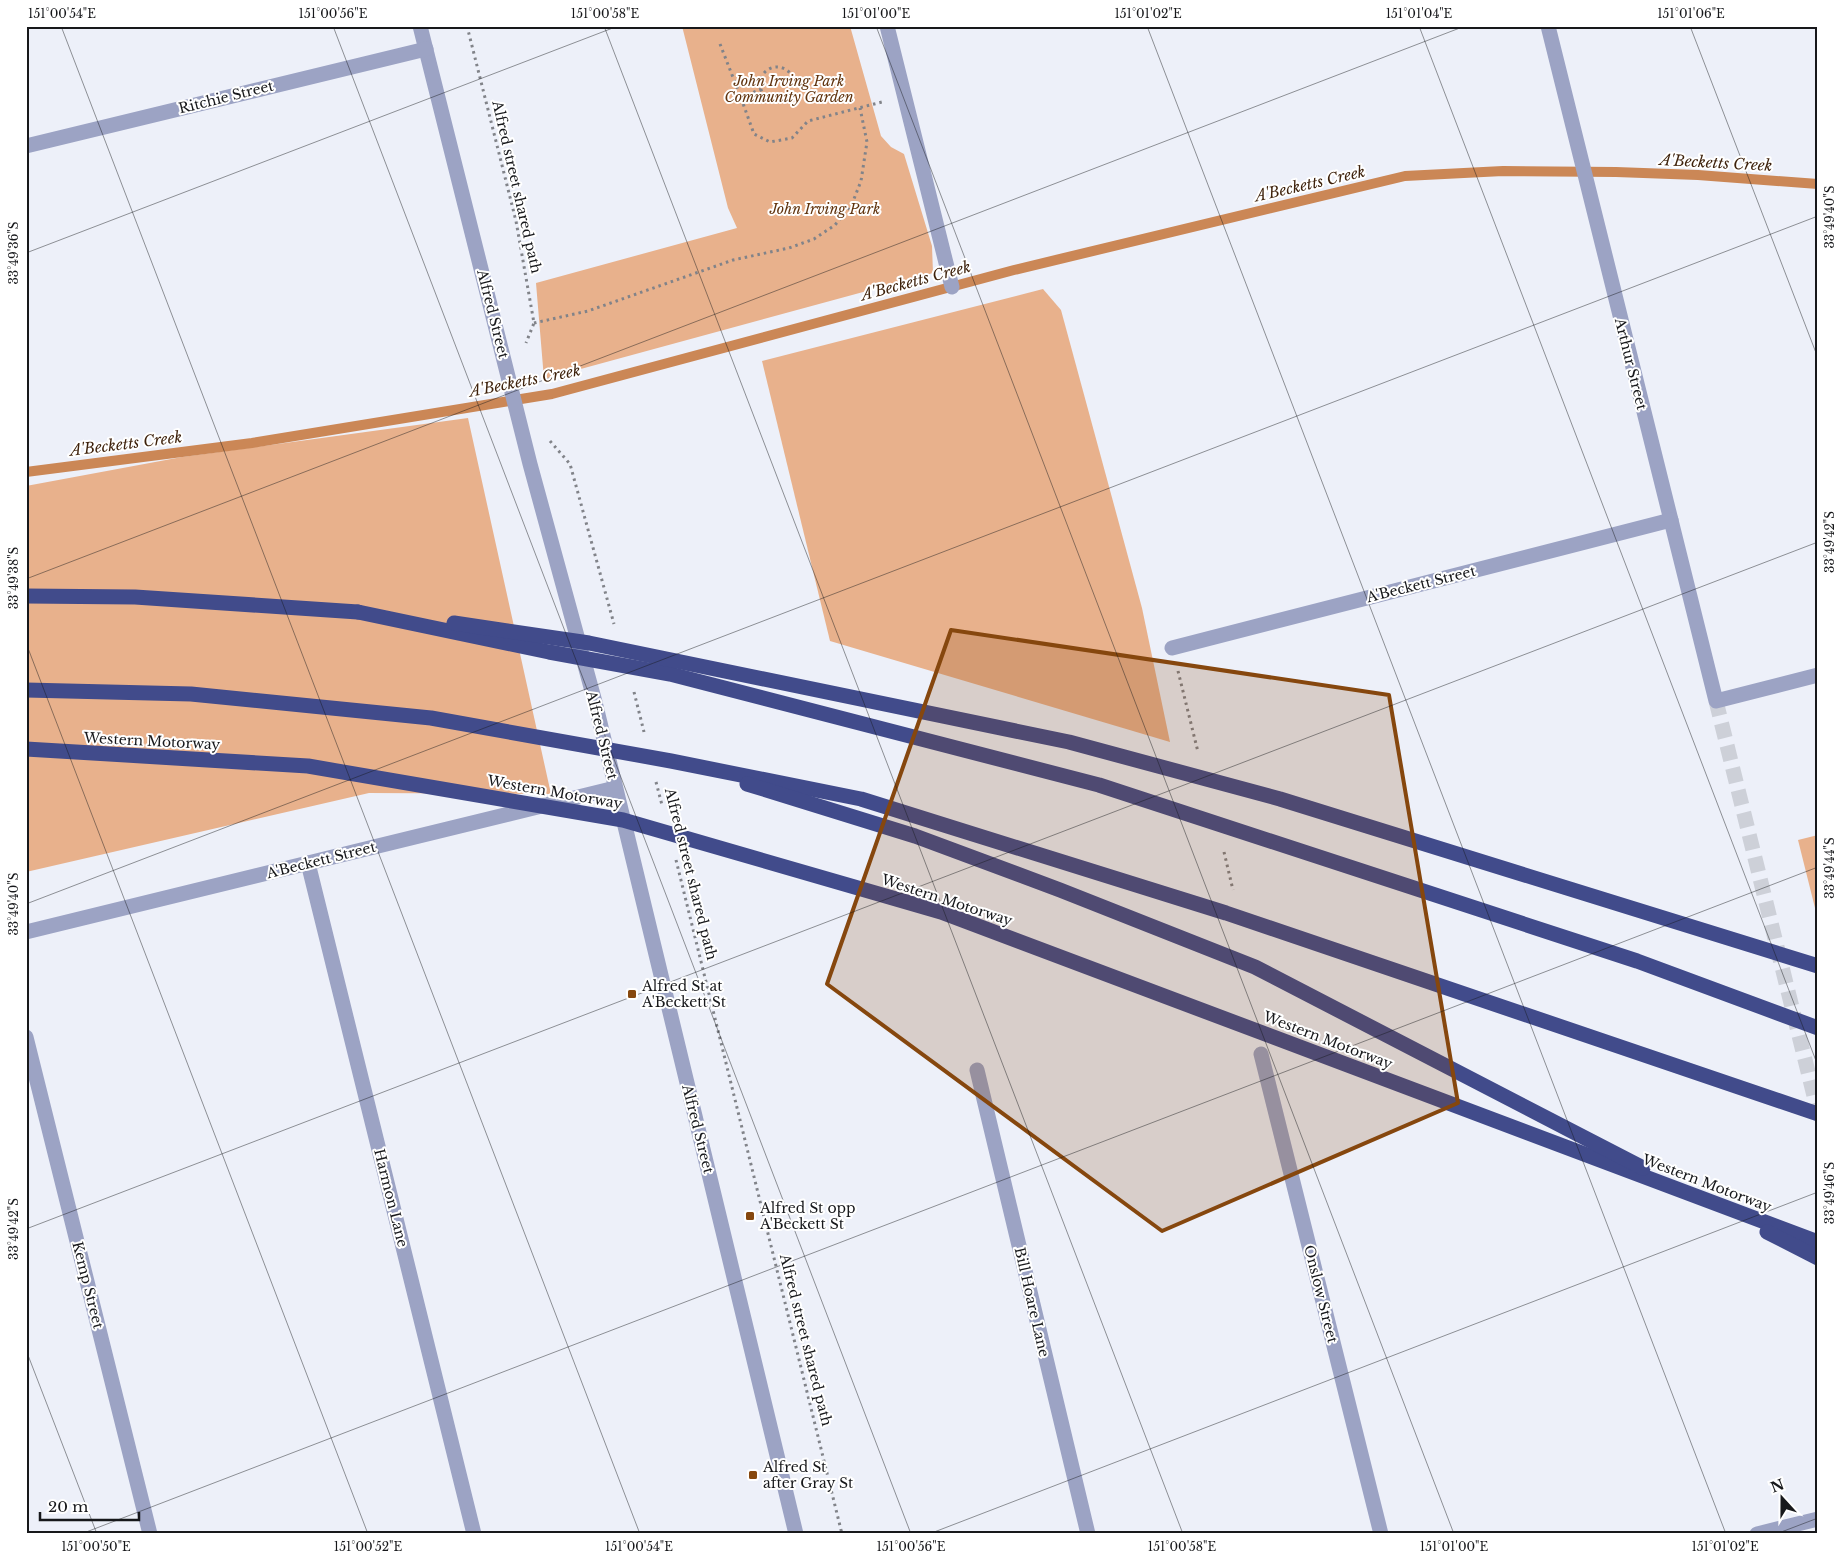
<svg xmlns="http://www.w3.org/2000/svg" width="1844" height="1560" viewBox="0 0 1844 1560" font-family="'Libre Baskerville',serif">
  <style>
    .green { fill: #e8b18c }
    .lines { fill: none; stroke-linecap: round; stroke-linejoin: round }
    .stream { stroke: #cb8756; stroke-width: 10 }
    .minor-tunnel { stroke: #cdd0d8; stroke-width: 15; stroke-dasharray: 15 8; stroke-linecap: butt }
    .path { stroke: #818389; stroke-width: 3; stroke-dasharray: 2.5 4; stroke-linecap: butt }
    .minor { stroke: #9ca3c4; stroke-width: 15 }
    .highway { stroke: #414b8b; stroke-width: 15 }
    .highway-bridge { stroke: #414b8b; stroke-width: 15 }
    .marked { fill: #86470e; fill-opacity: 0.2; stroke: #86470e; stroke-width: 4; stroke-linejoin: round }
    .ticks { fill: none; stroke: #17181b; stroke-width: 1; stroke-opacity: 0.45 }
    .poi-dot { fill: #86470e; stroke: #fff; stroke-width: 2 }
    .labels { text-anchor: middle; stroke-width: 4; stroke-linejoin: round; paint-order: stroke }
    .park-label { font-size: 14px; font-style: italic; fill: #60330d; stroke: #fff }
    .street-label { font-size: 14px; fill: #17181b; stroke: #fff }
    .poi-label { font-size: 14px; fill: #17181b; stroke: #fff; text-anchor: start }
    .water-label { font-size: 15px; font-style: italic; fill: #3d210b; stroke: #fff }
    .neatline { fill: none; stroke: #17181b; stroke-width: 2 }
    .ticks-label { font-size: 12px; text-anchor: middle; fill: #17181b }
  </style>
  <rect width="100%" height="100%" fill="#edf0f9"/>
  <g class="green">
    <path d="M 682,26 L 850,26 L 881,136 L 891,147 L 904,154 L 932,246 L 933,273 L 544,379 L 536,283 L 737,228 L 728,208 Z"/>
    <path d="M 1043,289 L 1061,310 L 1142,608 L 1170,742 L 830,641 L 762,361 Z"/>
    <path d="M 468,418 L 551,794 L 369,793 L 26,872 L 26,486 L 182,457 Z"/>
    <path d="M 1818,835 L 1818,920 L 1798,840 Z"/>
  </g>
  <g class="lines">
    <path class="stream" d="M 26,472 L 252,443 L 552,394 L 1014,270 L 1405,176 L 1503,171 L 1616,172 L 1698,175 L 1818,184"/>
    <path class="minor-tunnel" d="M 1716,701 L 1818,1112"/>
    <g class="path">
      <path d="M 467,26 L 516,221 L 534,323 L 526,343"/>
      <path d="M 720,44 L 741,98 L 761,89"/>
      <circle cx="777" cy="84" r="17"/>
      <path d="M 741,98 L 754,134 L 770,142 L 792,138 L 808,121 L 882,102"/>
      <path d="M 534,323 L 588,311 L 733,260 L 789,248 L 814,239 L 835,225 L 852,204 L 861,181 L 867,142 L 860,108"/>
      <path d="M 550,441 L 570,464 L 614,624"/>
      <path d="M 1178,671 L 1198,752"/>
      <path d="M 634,692 L 644,732"/>
      <path d="M 656,782 L 662,805"/>
      <path d="M 1224,852 L 1233,890"/>
      <path d="M 676,860 L 842,1534"/>
    </g>
    <g class="minor">
      <path d="M 420,26 L 530,464 L 595,702 L 796,1534"/>
      <path d="M 887,26 L 952,287"/>
      <path d="M 1548,26 L 1716,701 L 1818,675"/>
      <path d="M 26,146 L 426,49"/>
      <path d="M 1172,648 L 1671,520"/>
      <path d="M 308,863 L 474,1534"/>
      <path d="M 26,932 L 615,788"/>
      <path d="M 26,1037 L 150,1534"/>
      <path d="M 1261,1054 L 1381,1534"/>
      <path d="M 977,1070 L 1088,1534"/>
      <path d="M 1757,1534 L 1818,1519"/>
    </g>
    <path class="highway" d="M 26,596 L 135,597 L 358,612"/>
    <g class="highway-bridge">
      <path d="M 358,612 L 549,652 L 670,674 L 1099,785 L 1637,961 L 1818,1028"/>
      <path d="M 454,623 L 589,643 L 1069,742 L 1280,799 L 1818,966"/>
      <path d="M 26,690 L 191,694 L 431,718 L 671,761 L 861,799 L 1226,913 L 1818,1114"/>
      <path d="M 26,749 L 308,766 L 623,820 L 941,912 L 1818,1242"/>
      <path d="M 747,784 L 915,836 L 1060,890 L 1255,967 L 1643,1168"/>
      <path d="M 1767,1232 L 1818,1258"/>
    </g>
  </g>
  <path class="marked" d="M 951,630 L 1389,695 L 1458,1103 L 1162,1231 L 827,984 Z"/>
  <path class="ticks" d="M 61,26 L 640,1534M 333,26 L 911,1534M 604,26 L 1183,1534M 876,26 L 1454,1534M 1147,26 L 1726,1534M 1419,26 L 1818,1066M 1690,26 L 1818,358M 26,253 L 618,26M 26,579 L 1465,26M 26,643 L 368,1534M 26,904 L 1818,216M 26,1229 L 1818,542M 26,1350 L 97,1534M 81,1534 L 1818,867M 929,1534 L 1818,1192M 1776,1534 L 1818,1518"/>
  <g class="poi-dot">
    <rect x="627" y="989" width="10" height="10" rx="2.5"/>
    <rect x="745" y="1211" width="10" height="10" rx="2.5"/>
    <rect x="748" y="1470" width="10" height="10" rx="2.5"/>
  </g>
  <g class="labels">
    <g class="park-label">
      <text x="789" y="86">John Irving Park<tspan x="789" dy="16">Community Garden</tspan></text>
      <text x="825" y="214">John Irving Park</text>
    </g>
    <g class="street-label">
      <text transform="translate(226 97) rotate(-14)" y="5">Ritchie Street</text>
      <text transform="translate(517 187) rotate(77)" y="5">Alfred street shared path</text>
      <text transform="translate(493 314) rotate(76)" y="5">Alfred Street</text>
      <text transform="translate(1631 364) rotate(76)" y="5">Arthur Street</text>
      <text transform="translate(1421 584) rotate(-14)" y="5">A'Beckett Street</text>
      <text transform="translate(602 735) rotate(76)" y="5">Alfred Street</text>
      <text transform="translate(152 741) rotate(3)" y="5">Western Motorway</text>
      <text transform="translate(555 792) rotate(10)" y="5">Western Motorway</text>
      <text transform="translate(321 860) rotate(-14)" y="5">A'Beckett Street</text>
      <text transform="translate(691 874) rotate(76)" y="5">Alfred street shared path</text>
      <text transform="translate(947 900) rotate(18)" y="5">Western Motorway</text>
      <text transform="translate(1328 1040) rotate(21)" y="5">Western Motorway</text>
      <text transform="translate(698 1129) rotate(76)" y="5">Alfred Street</text>
      <text transform="translate(1707 1183) rotate(21)" y="5">Western Motorway</text>
      <text transform="translate(391 1198) rotate(76)" y="5">Harmon Lane</text>
      <text transform="translate(88 1285) rotate(76)" y="5">Kemp Street</text>
      <text transform="translate(1321 1294) rotate(76)" y="5">Onslow Street</text>
      <text transform="translate(1032 1302) rotate(77)" y="5">Bill Hoare Lane</text>
      <text transform="translate(806 1340) rotate(76)" y="5">Alfred street shared path</text>
    </g>
    <g class="poi-label">
      <text x="642" y="991">Alfred St at<tspan x="642" dy="16">A'Beckett St</tspan></text>
      <text x="760" y="1213">Alfred St opp<tspan x="760" dy="16">A'Beckett St</tspan></text>
      <text x="763" y="1472">Alfred St<tspan x="763" dy="16">after Gray St</tspan></text>
    </g>
    <g class="water-label">
      <text transform="translate(1716 163) rotate(3)" y="5">A'Becketts Creek</text>
      <text transform="translate(1310 184) rotate(-13)" y="5">A'Becketts Creek</text>
      <text transform="translate(916 281) rotate(-15)" y="5">A'Becketts Creek</text>
      <text transform="translate(525 381) rotate(-11)" y="5">A'Becketts Creek</text>
      <text transform="translate(126 444) rotate(-7)" y="5">A'Becketts Creek</text>
    </g>
  </g>
  <rect width="1844" height="1560" fill="none" stroke="#ffffff" stroke-width="55"/>
  <g transform="translate(1782 1498) rotate(339)" stroke="#ffffff" stroke-width="4" paint-order="stroke">
  <path d="M0-4L9 19L0 12L-9 19Z" fill="#17181b"/>
  <text y="-8" font-size="14" font-weight="bold" text-anchor="middle" fill="#17181b">N</text>
  </g>
  <path d="M40 1512v8h99v-8" fill="none" stroke="#17181b" stroke-width="2.5"/>
  <text x="48" y="1512" font-size="15" fill="#17181b" stroke="#ffffff" stroke-width="4" paint-order="stroke">20 m</text>
  <rect x="28" y="28" width="1788" height="1504" class="neatline"/>
  <g class="ticks-label">
    <text x="62" y="18">151°00'54"E</text>
    <text x="333" y="18">151°00'56"E</text>
    <text x="605" y="18">151°00'58"E</text>
    <text x="876" y="18">151°01'00"E</text>
    <text x="1148" y="18">151°01'02"E</text>
    <text x="1419" y="18">151°01'04"E</text>
    <text x="1691" y="18">151°01'06"E</text>
    <text transform="translate(1830 217) rotate(-90)" y="4">33°49'40"S</text>
    <text transform="translate(14 253) rotate(-90)" y="4">33°49'36"S</text>
    <text transform="translate(1830 542) rotate(-90)" y="4">33°49'42"S</text>
    <text transform="translate(14 578) rotate(-90)" y="4">33°49'38"S</text>
    <text transform="translate(1830 868) rotate(-90)" y="4">33°49'44"S</text>
    <text transform="translate(14 904) rotate(-90)" y="4">33°49'40"S</text>
    <text transform="translate(1830 1193) rotate(-90)" y="4">33°49'46"S</text>
    <text transform="translate(14 1229) rotate(-90)" y="4">33°49'42"S</text>
    <text x="96" y="1551">151°00'50"E</text>
    <text x="368" y="1551">151°00'52"E</text>
    <text x="639" y="1551">151°00'54"E</text>
    <text x="911" y="1551">151°00'56"E</text>
    <text x="1182" y="1551">151°00'58"E</text>
    <text x="1454" y="1551">151°01'00"E</text>
    <text x="1725" y="1551">151°01'02"E</text>
  </g>
</svg>
